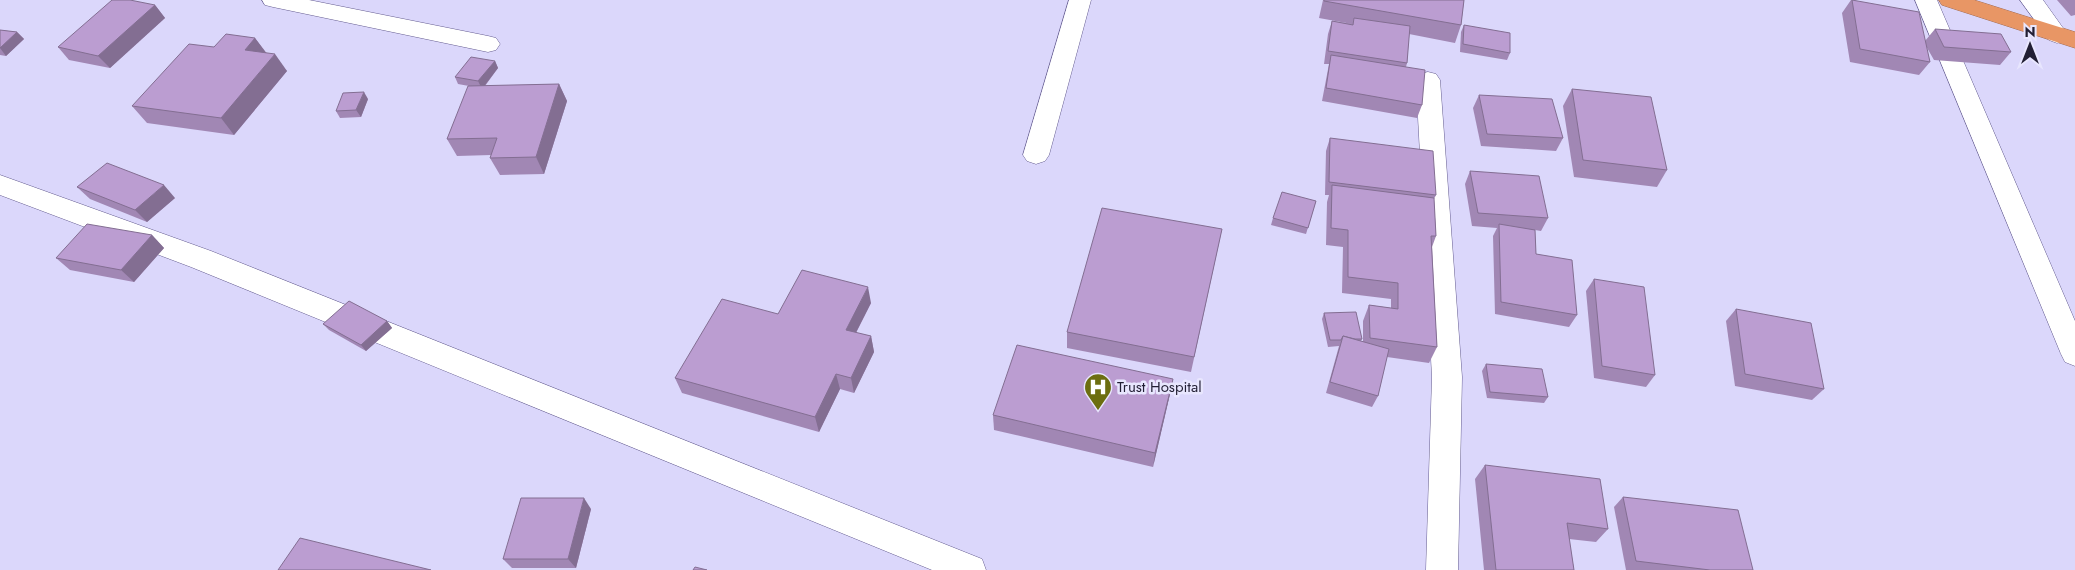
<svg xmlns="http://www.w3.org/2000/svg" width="2075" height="570" viewBox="0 0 2075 570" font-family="Jost,sans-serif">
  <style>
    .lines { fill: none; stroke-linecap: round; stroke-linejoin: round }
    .street-casing { stroke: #655d90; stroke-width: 1 }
    .highway-casing { stroke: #a36c54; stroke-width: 1 }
    .street { fill: #fff; fill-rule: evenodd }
    .highway { fill: #e89665; fill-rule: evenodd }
    .wall { fill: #a187b4 }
    .shaded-wall { fill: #836e92 }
    .building { fill: #bb9dd1; stroke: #836e92 }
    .labels { text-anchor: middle; stroke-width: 5; stroke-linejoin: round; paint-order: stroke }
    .poi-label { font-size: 15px; fill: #221f34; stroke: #e8e6fe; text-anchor: start }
  </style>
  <rect width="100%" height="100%" fill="#dbd7fb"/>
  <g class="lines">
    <g class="street-casing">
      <g id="street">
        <path d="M 262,0 L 309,0 L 488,36 L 496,38 L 500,44 L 496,50 L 488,52 L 273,7 L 265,5 Z"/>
        <path d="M 1069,0 L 1091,0 L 1049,155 L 1045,161 L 1036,164 L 1027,161 L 1023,155 Z"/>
        <path d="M 1915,0 L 1937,0 L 2075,321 L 2075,366 L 2065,362 L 2061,354 Z"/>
        <path d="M 2020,0 L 2043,0 L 2068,35 L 2065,40 L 2057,43 L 2049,40 Z"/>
        <path d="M 1428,72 L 1436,74 L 1440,80 L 1462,377 L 1458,570 L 1426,570 L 1432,377 L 1416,80 L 1420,74 Z"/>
        <path d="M 0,175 L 211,251 L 982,559 L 986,570 L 932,570 L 191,267 L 0,195 Z"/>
      </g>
    </g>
    <g class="highway-casing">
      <path id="highway" d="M 1939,0 L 1974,0 L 2075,32 L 2075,48 L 1942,5 Z"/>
    </g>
    <use href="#street" class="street"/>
    <use href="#highway" class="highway"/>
  </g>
  <g class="wall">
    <path d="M 1323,0 L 1464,0 L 1461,25 L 1455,43 L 1409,34 L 1407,63 L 1406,67 L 1422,105 L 1417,118 L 1322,101 L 1329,64 L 1324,64 L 1328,34 L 1332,21 L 1352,24 L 1319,18 Z"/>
    <path d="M 1851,0 L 1854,0 L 1925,41 L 1935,29 L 2011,52 L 2000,65 L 1934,60 L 1926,46 L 1930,62 L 1919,75 L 1850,62 L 1842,13 Z"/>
    <path d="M 2057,0 L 2075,0 L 2075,15 L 2071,16 Z"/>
    <path d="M 155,5 L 165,18 L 110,68 L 69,60 L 58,47 Z"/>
    <path d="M 1464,25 L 1510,53 L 1507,60 L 1460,52 L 1461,32 Z"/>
    <path d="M 0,30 L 17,32 L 24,39 L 6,56 L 0,55 Z"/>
    <path d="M 255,38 L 265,52 L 287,71 L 234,135 L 147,123 L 132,106 L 214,47 Z"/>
    <path d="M 495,61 L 498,68 L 485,86 L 559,84 L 567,101 L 544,174 L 500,175 L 490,158 L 491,155 L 457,156 L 447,139 L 469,86 L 458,84 L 455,77 Z"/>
    <path d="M 1572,89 L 1667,170 L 1657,187 L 1574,177 L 1563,106 Z"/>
    <path d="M 1479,95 L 1563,138 L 1556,151 L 1481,146 L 1473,108 Z"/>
    <path d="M 368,99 L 361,117 L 340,118 L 336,111 Z"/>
    <path d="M 1330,138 L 1436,195 L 1434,199 L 1436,236 L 1432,247 L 1437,347 L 1429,363 L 1387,357 L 1378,396 L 1372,407 L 1326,393 L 1339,346 L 1328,347 L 1322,319 L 1324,313 L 1362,339 L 1361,341 L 1363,342 L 1363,321 L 1369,305 L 1391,308 L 1391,299 L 1342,293 L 1343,247 L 1326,245 L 1327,202 L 1329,195 L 1325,195 L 1326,151 Z"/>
    <path d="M 1470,171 L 1548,218 L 1541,231 L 1535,230 L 1536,254 L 1577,315 L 1569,327 L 1495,314 L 1493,236 L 1497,228 L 1472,226 L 1465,184 Z"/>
    <path d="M 77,187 L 175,198 L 147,222 L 90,199 Z"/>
    <path d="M 1316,201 L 1306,234 L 1271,225 L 1273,218 Z"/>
    <path d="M 1222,229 L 1191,372 L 1067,348 L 1067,332 Z"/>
    <path d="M 152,235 L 164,248 L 134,282 L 70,270 L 56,258 Z"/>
    <path d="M 1594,279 L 1655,375 L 1646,387 L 1594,378 L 1586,291 Z"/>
    <path d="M 871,303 L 856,333 L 871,336 L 874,352 L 854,393 L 840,389 L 819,432 L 682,393 L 675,378 L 778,314 Z"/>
    <path d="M 1736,309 L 1824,389 L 1812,400 L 1735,386 L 1726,321 Z"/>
    <path d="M 387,321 L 392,328 L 366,351 L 329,330 L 323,324 Z"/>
    <path d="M 1486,364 L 1548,397 L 1544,403 L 1487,398 L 1482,371 Z"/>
    <path d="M 1170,394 L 1153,467 L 994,430 L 993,415 Z"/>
    <path d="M 1485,465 L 1608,529 L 1596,542 L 1569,539 L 1574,570 L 1484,570 L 1475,479 Z"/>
    <path d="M 1623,497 L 1753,570 L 1626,570 L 1614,507 Z"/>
    <path d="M 591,509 L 576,568 L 512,568 L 503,559 Z"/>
  </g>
  <g class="shaded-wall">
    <path d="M 155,5 L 165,18 L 110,68 L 98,56 Z"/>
    <path d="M 17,32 L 24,39 L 6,56 L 0,48 Z"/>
    <path d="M 255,38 L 268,55 L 245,50 Z"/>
    <path d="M 275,54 L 287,71 L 234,135 L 221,118 Z"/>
    <path d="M 495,61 L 498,68 L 482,89 L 478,81 Z"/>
    <path d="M 559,84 L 567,101 L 544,174 L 536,157 Z"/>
    <path d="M 364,92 L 368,99 L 361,117 L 356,110 Z"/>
    <path d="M 164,185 L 175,198 L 147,222 L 135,210 Z"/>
    <path d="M 152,235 L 164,248 L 134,282 L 121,270 Z"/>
    <path d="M 868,287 L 871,303 L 849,346 L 846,330 Z"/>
    <path d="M 387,321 L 392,328 L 366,351 L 361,345 Z"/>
    <path d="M 871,336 L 874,352 L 854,393 L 851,378 Z"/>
    <path d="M 836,374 L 840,389 L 819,432 L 815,417 Z"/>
    <path d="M 1173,379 L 1170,394 L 1153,467 L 1155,453 Z"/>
    <path d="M 584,498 L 591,509 L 576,568 L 568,559 Z"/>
  </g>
  <g class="building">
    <path d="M 112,0 L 130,0 L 155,5 L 98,56 L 58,47 Z"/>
    <path d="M 1324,0 L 1464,0 L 1461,25 L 1324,1 Z"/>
    <path d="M 1852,0 L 1919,12 L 1930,62 L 1860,49 Z"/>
    <path d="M 1354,18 L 1410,26 L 1407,63 L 1328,51 L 1332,21 L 1353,25 Z"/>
    <path d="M 1464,25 L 1510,33 L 1510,53 L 1463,44 Z"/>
    <path d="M 1935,29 L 2001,34 L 2011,52 L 1944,47 Z"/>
    <path d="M 0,30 L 17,32 L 0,48 Z"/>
    <path d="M 226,34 L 255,38 L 245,50 L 275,54 L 221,118 L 132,106 L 189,44 L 214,47 Z"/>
    <path d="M 1331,55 L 1425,70 L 1422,105 L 1326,88 Z"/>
    <path d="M 471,57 L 495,61 L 478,81 L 455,77 Z"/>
    <path d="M 559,84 L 536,157 L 490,158 L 497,138 L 447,139 L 468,86 Z"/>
    <path d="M 1572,89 L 1651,97 L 1667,170 L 1583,160 Z"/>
    <path d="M 364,92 L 356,110 L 336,111 L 343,93 Z"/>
    <path d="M 1479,95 L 1552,99 L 1563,138 L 1487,134 Z"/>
    <path d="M 1330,138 L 1433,151 L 1436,195 L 1329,182 Z"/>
    <path d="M 107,163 L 164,185 L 135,210 L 77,187 Z"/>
    <path d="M 1470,171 L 1539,176 L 1548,218 L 1478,213 Z"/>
    <path d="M 1332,185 L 1434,198 L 1436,236 L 1431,236 L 1437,347 L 1370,338 L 1369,305 L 1398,309 L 1398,283 L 1348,277 L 1348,230 L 1331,228 Z"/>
    <path d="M 1282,192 L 1316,201 L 1308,228 L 1273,218 Z"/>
    <path d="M 1102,208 L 1222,229 L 1194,357 L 1067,332 Z"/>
    <path d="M 87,224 L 152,235 L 121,270 L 56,258 Z"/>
    <path d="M 1499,224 L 1535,230 L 1536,254 L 1572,260 L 1577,315 L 1501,302 Z"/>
    <path d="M 802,270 L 868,287 L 846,330 L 871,336 L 851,378 L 836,374 L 815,417 L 675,378 L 722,299 L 778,314 Z"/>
    <path d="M 1594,279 L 1644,287 L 1655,375 L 1602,366 Z"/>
    <path d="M 349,301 L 387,321 L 361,345 L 323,324 Z"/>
    <path d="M 1736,309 L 1811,323 L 1824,389 L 1745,374 Z"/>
    <path d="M 1356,312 L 1362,339 L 1355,339 L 1343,336 L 1341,340 L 1330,340 L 1324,313 Z"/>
    <path d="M 1343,336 L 1389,349 L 1378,396 L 1330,382 Z"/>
    <path d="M 1017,345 L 1173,379 L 1155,453 L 993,415 Z"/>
    <path d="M 1486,364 L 1542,369 L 1548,397 L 1490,392 Z"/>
    <path d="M 1485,465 L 1600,479 L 1608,529 L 1567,523 L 1574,570 L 1496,570 Z"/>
    <path d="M 1623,497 L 1738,510 L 1753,570 L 1710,570 L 1636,561 Z"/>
    <path d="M 521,498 L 584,498 L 568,559 L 503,559 Z"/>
    <path d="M 300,538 L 431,570 L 278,570 Z"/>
    <path d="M 695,567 L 707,570 L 693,570 Z"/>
  </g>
  <defs>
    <g id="hospital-pin" transform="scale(1.4375)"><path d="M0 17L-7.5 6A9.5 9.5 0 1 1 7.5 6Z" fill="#6c6e10" stroke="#e8e6fe"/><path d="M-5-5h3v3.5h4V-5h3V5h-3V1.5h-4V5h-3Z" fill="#fff"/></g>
  </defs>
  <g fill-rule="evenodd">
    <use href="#hospital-pin" x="1098" y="387"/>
  </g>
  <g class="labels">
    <g class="poi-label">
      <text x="1117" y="392">Trust Hospital</text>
    </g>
  </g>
  <g transform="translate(2030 45)" stroke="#e8e6fe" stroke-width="4" paint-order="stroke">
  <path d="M0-4L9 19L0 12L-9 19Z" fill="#221f34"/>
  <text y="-8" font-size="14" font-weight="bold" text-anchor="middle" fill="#221f34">N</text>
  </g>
</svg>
